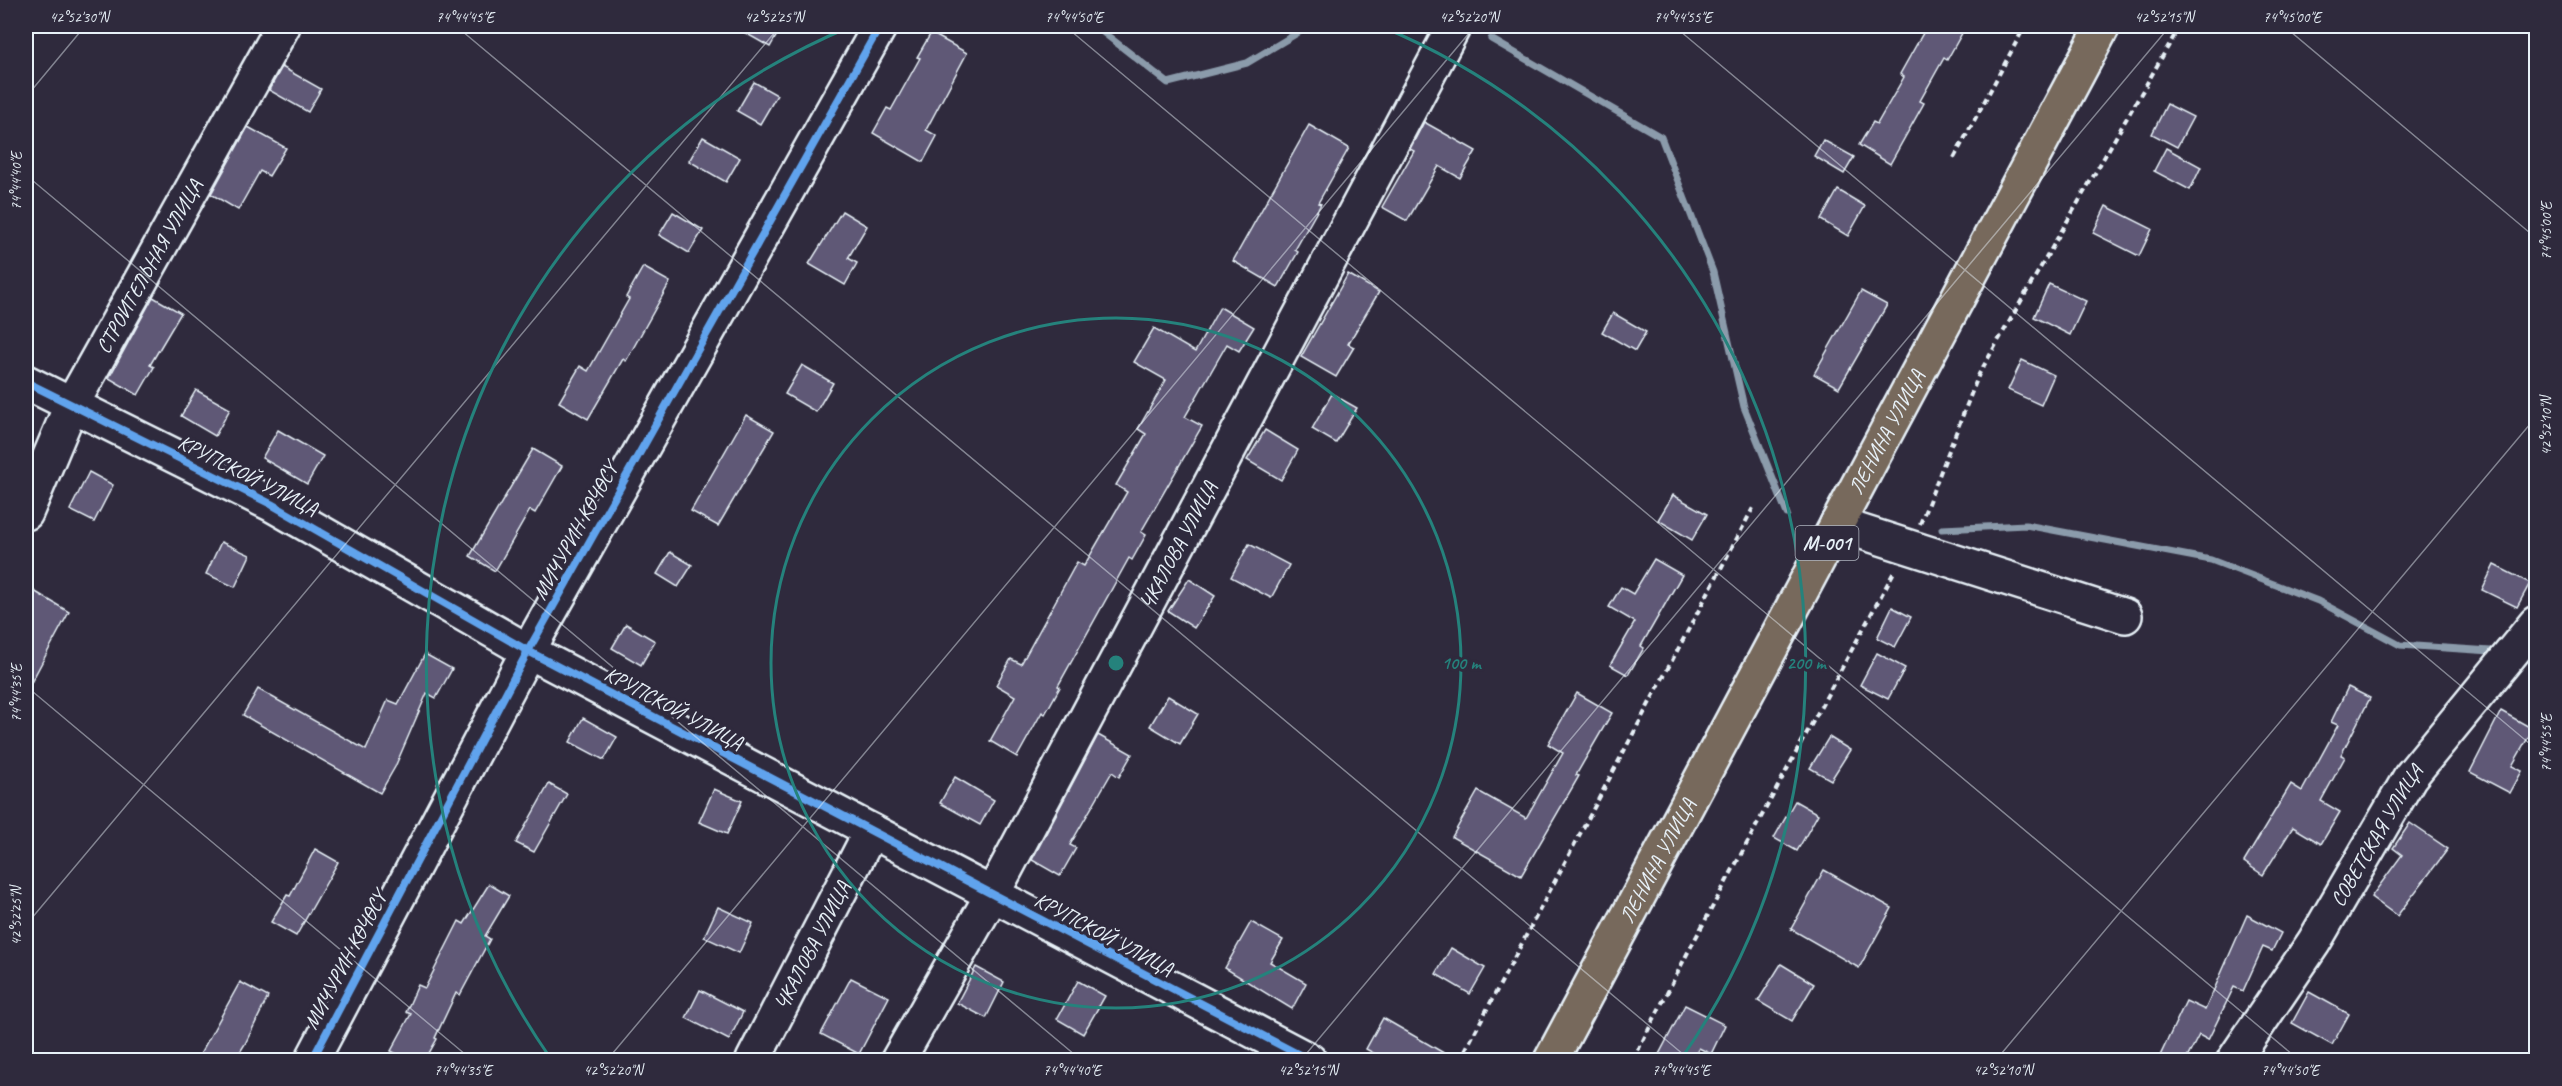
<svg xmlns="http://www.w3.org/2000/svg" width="2562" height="1086" viewBox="0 0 2562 1086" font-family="Caveat,sans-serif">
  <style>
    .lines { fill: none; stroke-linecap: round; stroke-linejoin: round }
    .stream { stroke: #8b9bab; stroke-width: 7 }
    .building { fill: #5e5876; stroke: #e8f1f8; stroke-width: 1.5 }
    .minor-casing { stroke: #e8f1f8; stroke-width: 38 }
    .major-casing { stroke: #e8f1f8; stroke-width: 38 }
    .path { stroke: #e8f1f8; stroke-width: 4; stroke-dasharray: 6 4.5; stroke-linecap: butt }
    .minor { stroke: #2f2a3d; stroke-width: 33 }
    .major { stroke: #77695c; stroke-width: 33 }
    .cycleway-casing { stroke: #2f2a3d; stroke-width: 11 }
    .cycleway { stroke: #60a3ed; stroke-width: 8 }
    .ticks { fill: none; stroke: #e8f1f8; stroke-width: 1.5; stroke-opacity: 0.45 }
    .ring { fill: none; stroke: #25827c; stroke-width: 3 }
    .labels { text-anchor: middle; stroke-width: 6; stroke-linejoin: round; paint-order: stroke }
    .shield { fill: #2f2a3d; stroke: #b0b5c0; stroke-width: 1.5 }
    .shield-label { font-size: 20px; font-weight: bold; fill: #e8f1f8 }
    .street-label { font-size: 21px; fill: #e8f1f8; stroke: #2f2a3d }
    .centre { fill: #25827c; stroke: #2f2a3d; stroke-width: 3 }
    .ring-label { font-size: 18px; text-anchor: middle; font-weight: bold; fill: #25827c; stroke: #2f2a3d; stroke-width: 6; stroke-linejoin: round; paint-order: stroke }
    .neatline { fill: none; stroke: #e8f1f8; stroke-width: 2 }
    .ticks-label { font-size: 15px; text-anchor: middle; fill: #e8f1f8 }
  </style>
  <rect width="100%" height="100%" fill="#2f2a3d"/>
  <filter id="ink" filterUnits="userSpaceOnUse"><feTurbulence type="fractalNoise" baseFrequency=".0167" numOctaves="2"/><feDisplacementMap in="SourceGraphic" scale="12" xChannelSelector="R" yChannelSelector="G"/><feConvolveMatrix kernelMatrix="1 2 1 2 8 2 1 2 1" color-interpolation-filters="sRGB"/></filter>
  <g filter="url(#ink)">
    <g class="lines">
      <g class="stream">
        <path d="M 1095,26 L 1168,83 L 1247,63 L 1309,26"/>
        <path d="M 1491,39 L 1661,137 L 1713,272 L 1744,407 L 1787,514"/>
        <path d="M 1942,529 L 2026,525 L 2211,560 L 2318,601 L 2400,645 L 2491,651"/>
      </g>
    </g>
    <g class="building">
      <path d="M 733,26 L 782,26 L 770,47 Z"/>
      <path d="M 1927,26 L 1966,26 L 1947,60 L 1944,58 L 1920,101 L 1924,103 L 1890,164 L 1859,145 L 1873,122 L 1877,124 L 1904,77 L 1900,74 Z"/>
      <path d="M 931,33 L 967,53 L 926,130 L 937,136 L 923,162 L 873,133 L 887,108 L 891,110 L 920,58 L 917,57 Z"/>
      <path d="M 282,67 L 321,89 L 308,112 L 269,90 Z"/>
      <path d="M 754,82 L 777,95 L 760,124 L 737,111 Z"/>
      <path d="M 2167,104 L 2193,117 L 2177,147 L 2152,134 Z"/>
      <path d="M 1424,122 L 1476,151 L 1460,178 L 1439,166 L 1407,221 L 1382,207 L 1414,151 L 1410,149 Z"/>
      <path d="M 1309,125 L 1349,148 L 1318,203 L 1321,204 L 1295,250 L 1298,252 L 1278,287 L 1233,261 Z"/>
      <path d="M 248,127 L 286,148 L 269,176 L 260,171 L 238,210 L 211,194 Z"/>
      <path d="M 703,137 L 740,158 L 726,182 L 689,161 Z"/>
      <path d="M 1823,140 L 1854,157 L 1844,174 L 1814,156 Z"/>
      <path d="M 2166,148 L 2201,167 L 2190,190 L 2154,171 Z"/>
      <path d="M 1838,190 L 1865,206 L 1848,236 L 1821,220 Z"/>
      <path d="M 2106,206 L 2152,229 L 2139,256 L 2093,233 Z"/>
      <path d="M 842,211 L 867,226 L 848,258 L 857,263 L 845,285 L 809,264 Z"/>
      <path d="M 673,212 L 703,230 L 689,253 L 659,235 Z"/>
      <path d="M 643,267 L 670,282 L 626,361 L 623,359 L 588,419 L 559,402 L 580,366 L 588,371 L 629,299 L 626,297 Z"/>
      <path d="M 1348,274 L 1379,292 L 1348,344 L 1354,347 L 1336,377 L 1301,357 Z"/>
      <path d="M 2049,284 L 2086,301 L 2070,335 L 2034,317 Z"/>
      <path d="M 1861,291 L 1887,305 L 1839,388 L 1814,374 Z"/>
      <path d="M 153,297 L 181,313 L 150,365 L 154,367 L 138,395 L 109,378 Z"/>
      <path d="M 1220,307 L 1254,327 L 1239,351 L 1227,344 L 1185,417 L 1202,426 L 1141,532 L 1146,535 L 1132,560 L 1129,558 L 1058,686 L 1060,687 L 1045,714 L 1042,712 L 1017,757 L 990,741 L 1015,696 L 996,685 L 1011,659 L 1021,664 L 1077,562 L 1084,566 L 1127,492 L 1116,485 L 1146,434 L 1138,429 L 1166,380 L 1134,362 L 1154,328 L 1195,352 Z"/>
      <path d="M 1613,313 L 1646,332 L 1635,351 L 1602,332 Z"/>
      <path d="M 2022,360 L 2054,375 L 2041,405 L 2008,390 Z"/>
      <path d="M 802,365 L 833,383 L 816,412 L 785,394 Z"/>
      <path d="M 196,390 L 230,409 L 215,436 L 181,416 Z"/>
      <path d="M 1332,394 L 1357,408 L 1336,443 L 1312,429 Z"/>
      <path d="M 746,415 L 774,431 L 718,526 L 691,511 Z"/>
      <path d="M 278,430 L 323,456 L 307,484 L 262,458 Z"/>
      <path d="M 1265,430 L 1298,450 L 1281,480 L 1247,460 Z"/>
      <path d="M 533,449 L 562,466 L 535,513 L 530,510 L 495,571 L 470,556 Z"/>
      <path d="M 89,472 L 113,485 L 94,522 L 70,510 Z"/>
      <path d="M 1673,495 L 1707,514 L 1692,540 L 1658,520 Z"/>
      <path d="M 221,542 L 250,555 L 235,587 L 206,574 Z"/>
      <path d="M 1249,544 L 1289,565 L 1271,598 L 1231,577 Z"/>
      <path d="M 670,552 L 692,565 L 678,587 L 657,574 Z"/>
      <path d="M 1654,559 L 1682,575 L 1641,646 L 1644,648 L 1628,675 L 1610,665 L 1635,622 L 1609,607 L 1621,587 L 1633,594 Z"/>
      <path d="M 2494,565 L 2530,583 L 2517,607 L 2482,590 Z"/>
      <path d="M 1189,579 L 1215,596 L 1194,628 L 1168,611 Z"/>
      <path d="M 34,591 L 69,612 L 26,692 L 26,605 Z"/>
      <path d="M 1892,607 L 1911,617 L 1895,647 L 1877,638 Z"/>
      <path d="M 626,624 L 655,641 L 641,665 L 612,648 Z"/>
      <path d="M 1877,653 L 1905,668 L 1888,699 L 1860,685 Z"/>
      <path d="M 425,654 L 452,669 L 436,698 L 427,693 L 395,767 L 380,793 L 243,715 L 258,689 L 366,750 L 388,700 L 398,704 Z"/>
      <path d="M 2348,687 L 2370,698 L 2341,755 L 2345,757 L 2321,801 L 2340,812 L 2321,844 L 2293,827 L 2263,875 L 2244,862 L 2291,784 L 2302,791 L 2338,725 L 2331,722 Z"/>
      <path d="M 1577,693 L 1612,713 L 1576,775 L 1579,776 L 1521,876 L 1452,837 L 1478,791 L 1526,818 L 1563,753 L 1548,744 Z"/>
      <path d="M 1168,696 L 1198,714 L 1180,744 L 1150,726 Z"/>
      <path d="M 2501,711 L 2533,729 L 2512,766 L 2522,771 L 2510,793 L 2470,772 Z"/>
      <path d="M 583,718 L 617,737 L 604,760 L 570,742 Z"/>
      <path d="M 1098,735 L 1132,754 L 1119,777 L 1112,772 L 1070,845 L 1076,848 L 1060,876 L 1032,860 Z"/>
      <path d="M 1829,737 L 1850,750 L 1831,780 L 1810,768 Z"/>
      <path d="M 955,777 L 994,800 L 980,825 L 940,803 Z"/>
      <path d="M 549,784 L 567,794 L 534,852 L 516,843 Z"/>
      <path d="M 714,789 L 742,801 L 727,834 L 699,822 Z"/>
      <path d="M 1795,801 L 1818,814 L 1797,851 L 1774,838 Z"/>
      <path d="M 2410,823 L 2448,849 L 2397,916 L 2371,897 L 2402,855 L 2393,848 Z"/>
      <path d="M 315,849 L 338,862 L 296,936 L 271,922 L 287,895 L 290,896 Z"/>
      <path d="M 1824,870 L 1892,908 L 1859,968 L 1791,929 Z"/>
      <path d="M 489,884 L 509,896 L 485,936 L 490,939 L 460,995 L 456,993 L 435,1038 L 437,1039 L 425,1060 L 409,1060 L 391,1051 L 411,1014 L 406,1012 L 418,985 L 425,988 L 459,921 L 464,924 Z"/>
      <path d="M 718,907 L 753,923 L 739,953 L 704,937 Z"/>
      <path d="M 2247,915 L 2281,933 L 2272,951 L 2263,947 L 2243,991 L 2234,987 L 2208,1040 L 2199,1035 L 2186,1060 L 2158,1060 L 2186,1001 L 2205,1010 Z"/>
      <path d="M 1251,922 L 1283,940 L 1270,962 L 1306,983 L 1292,1009 L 1225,968 Z"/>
      <path d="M 1451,948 L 1485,968 L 1470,994 L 1436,974 Z"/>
      <path d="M 1781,964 L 1814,984 L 1792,1021 L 1758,1001 Z"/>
      <path d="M 976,967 L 1004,982 L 986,1018 L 957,1003 Z"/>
      <path d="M 851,978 L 889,997 L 859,1054 L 821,1034 Z"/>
      <path d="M 1078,981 L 1105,996 L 1083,1034 L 1057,1019 Z"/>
      <path d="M 240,982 L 268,997 L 245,1044 L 235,1060 L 197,1060 Z"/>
      <path d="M 700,990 L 743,1012 L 729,1040 L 686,1018 Z"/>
      <path d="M 2309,992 L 2349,1014 L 2332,1045 L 2292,1023 Z"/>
      <path d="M 1685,1005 L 1725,1025 L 1711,1054 L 1699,1048 L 1692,1060 L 1656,1060 Z"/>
      <path d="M 1383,1018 L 1456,1060 L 1386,1060 L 1366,1049 Z"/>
    </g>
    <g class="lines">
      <g class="minor-casing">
        <g id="minor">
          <path d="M 26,382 L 271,504 L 528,651 L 1309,1060"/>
          <path id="s1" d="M 26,513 L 71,406 L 283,26"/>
          <path d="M 1837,524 L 2125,616"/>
          <path d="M 312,1060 L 528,651 L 880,26"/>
          <path id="s2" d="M 753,1060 L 871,831"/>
          <path id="s3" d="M 898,1060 L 992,895 L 1454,26"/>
          <path id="s4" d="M 2234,1060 L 2314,942 L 2410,777 L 2536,623"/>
        </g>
      </g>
      <g class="major-casing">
        <g id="major">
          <path id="s5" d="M 1551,1060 L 2103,26"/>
        </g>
      </g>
      <g class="path">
        <path d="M 1954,158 L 2025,26"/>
        <path d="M 1920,524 L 1979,374 L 2180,26"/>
        <path d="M 1460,1060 L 1753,508"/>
        <path d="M 1633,1060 L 1687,954 L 1895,570"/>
      </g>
      <use href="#minor" class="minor"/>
      <use href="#major" class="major"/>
      <g class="cycleway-casing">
        <g id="cycleway">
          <path d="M 26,382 L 271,504 L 528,651 L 1309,1060"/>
          <path d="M 312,1060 L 528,651 L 880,26"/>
        </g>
      </g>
      <use href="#cycleway" class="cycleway"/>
    </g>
  </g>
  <path class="ticks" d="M 456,26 L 1690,1060M 1065,26 L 2299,1060M 1674,26 L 2536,749M 2284,26 L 2536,238M 26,97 L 85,26M 26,175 L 1081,1060M 26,686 L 472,1060M 26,925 L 780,26M 607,1060 L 1475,26M 1301,1060 L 2170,26M 1996,1060 L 2536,417"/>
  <g class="ring">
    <circle cx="1116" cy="663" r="345"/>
    <path d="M551 1059A690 690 0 0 1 852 26M1380 26A690 690 0 0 1 1681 1059"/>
  </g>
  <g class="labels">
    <rect class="shield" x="1795.5" y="526" width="63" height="34" rx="4.5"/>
    <g class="shield-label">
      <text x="1827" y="550">М-001</text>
    </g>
    <g class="street-label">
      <text dy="7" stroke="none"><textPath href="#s1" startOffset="276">СТРОИТЕЛЬНАЯ УЛИЦА</textPath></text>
      <text dy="7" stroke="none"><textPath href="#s5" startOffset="712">ЛЕНИНА УЛИЦА</textPath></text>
      <text transform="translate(248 475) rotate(27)" y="7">КРУПСКОЙ УЛИЦА</text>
      <text transform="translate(575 531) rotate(-61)" y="7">МИЧУРИН КӨЧӨСҮ</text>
      <text dy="7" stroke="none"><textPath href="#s3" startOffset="586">ЧКАЛОВА УЛИЦА</textPath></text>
      <text transform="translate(674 708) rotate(28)" y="7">КРУПСКОЙ УЛИЦА</text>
      <text dy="7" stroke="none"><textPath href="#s4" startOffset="266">СОВЕТСКАЯ УЛИЦА</textPath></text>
      <text dy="7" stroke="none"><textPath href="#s5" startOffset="226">ЛЕНИНА УЛИЦА</textPath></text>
      <text transform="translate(1104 934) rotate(28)" y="7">КРУПСКОЙ УЛИЦА</text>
      <text dy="7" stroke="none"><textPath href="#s2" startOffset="129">ЧКАЛОВА УЛИЦА</textPath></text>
      <text transform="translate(345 960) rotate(-62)" y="7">МИЧУРИН КӨЧӨСҮ</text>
    </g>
  </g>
  <circle cx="1116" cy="663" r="9" class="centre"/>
  <g class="ring-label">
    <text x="1461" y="669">100 m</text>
    <text x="1806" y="669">200 m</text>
  </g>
  <rect width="2562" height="1086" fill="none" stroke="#2f2a3d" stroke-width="66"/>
  <rect x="33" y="33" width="2496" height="1020" class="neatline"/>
  <g class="ticks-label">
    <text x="79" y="22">42°52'30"N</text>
    <text x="465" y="22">74°44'45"E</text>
    <text x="774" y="22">42°52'25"N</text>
    <text x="1074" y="22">74°44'50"E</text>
    <text x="1469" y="22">42°52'20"N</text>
    <text x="1683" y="22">74°44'55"E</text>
    <text x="2164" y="22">42°52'15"N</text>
    <text x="2292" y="22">74°45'00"E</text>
    <text transform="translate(16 181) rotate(-90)" y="5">74°44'40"E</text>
    <text transform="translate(2546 231) rotate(-90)" y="5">74°45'00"E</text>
    <text transform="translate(2546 426) rotate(-90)" y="5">42°52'10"N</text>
    <text transform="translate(16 693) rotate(-90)" y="5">74°44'35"E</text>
    <text transform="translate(2546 743) rotate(-90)" y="5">74°44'55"E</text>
    <text transform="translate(16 916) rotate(-90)" y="5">42°52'25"N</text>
    <text x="463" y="1075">74°44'35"E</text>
    <text x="613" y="1075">42°52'20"N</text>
    <text x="1072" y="1075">74°44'40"E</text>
    <text x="1308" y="1075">42°52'15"N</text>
    <text x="1681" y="1075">74°44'45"E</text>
    <text x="2003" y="1075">42°52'10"N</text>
    <text x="2290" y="1075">74°44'50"E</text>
  </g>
</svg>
